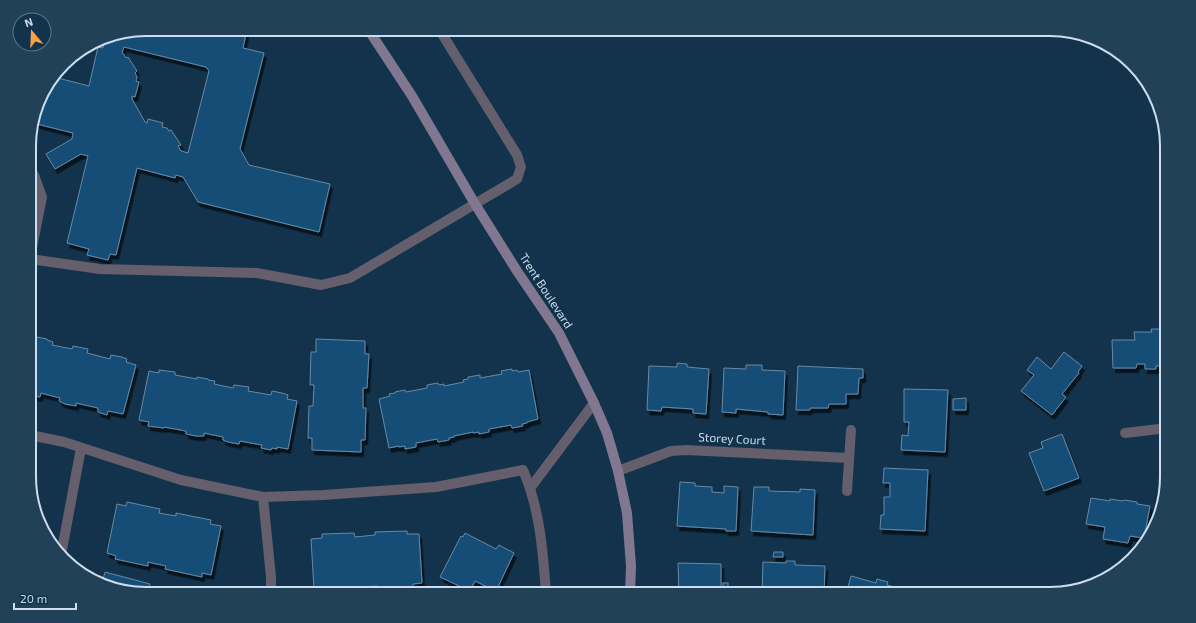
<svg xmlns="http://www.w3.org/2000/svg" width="1196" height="623" viewBox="0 0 1196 623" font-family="'Exo 2',sans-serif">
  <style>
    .building { fill: #134e76; stroke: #6789a6; fill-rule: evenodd; filter: url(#shadow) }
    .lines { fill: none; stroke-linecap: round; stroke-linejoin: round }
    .lane { stroke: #645e6d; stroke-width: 10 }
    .street { stroke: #645e6d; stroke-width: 10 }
    .secondary { stroke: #817790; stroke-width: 10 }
    .labels { text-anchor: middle; stroke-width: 4; stroke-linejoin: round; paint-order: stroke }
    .street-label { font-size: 12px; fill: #ccdeed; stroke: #12334b }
    .rim { fill: none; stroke: #ccdeed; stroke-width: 2 }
  </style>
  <defs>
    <filter id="shadow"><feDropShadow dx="2.5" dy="4.5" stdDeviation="0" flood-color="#0009"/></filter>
  </defs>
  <rect width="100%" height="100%" fill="#12334b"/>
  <g class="building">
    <path d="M 146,29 L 247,29 L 243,48 L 264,53 L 240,149 L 249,165 L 330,184 L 319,232 L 198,202 L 183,177 L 176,175 L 175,178 L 137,168 L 116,255 L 110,254 L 108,260 L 87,255 L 89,249 L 67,243 L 88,156 L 81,154 L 55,169 L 46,154 L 72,139 L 73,133 L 33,123 L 41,95 L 54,77 L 89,86 L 98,47 L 103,48 L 104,41 L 100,39 ZM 124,47 L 206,67 L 209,71 L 188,153 L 181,151 L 178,146 L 181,145 L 171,130 L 169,131 L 167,128 L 162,127 L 163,123 L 148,119 L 147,123 L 145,122 L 132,99 L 132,96 L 135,97 L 139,82 L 136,81 L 137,77 L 135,73 L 137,71 L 128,57 L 126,58 L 122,52 Z"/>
    <path d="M 1151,329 L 1167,329 L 1167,365 L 1156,366 L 1156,369 L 1145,369 L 1145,364 L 1137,364 L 1136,368 L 1113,368 L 1112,340 L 1135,340 L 1134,332 L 1152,332 Z"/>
    <path d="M 30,337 L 36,339 L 37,337 L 47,339 L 47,340 L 53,342 L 52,345 L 72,349 L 73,346 L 88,349 L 87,353 L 110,359 L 111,355 L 122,357 L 127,359 L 126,362 L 136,365 L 123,414 L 108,411 L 107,415 L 98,412 L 98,408 L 76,403 L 76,406 L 65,404 L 59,401 L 60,398 L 41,393 L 40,397 L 30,395 Z"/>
    <path d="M 316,339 L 365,341 L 365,354 L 369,354 L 367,388 L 363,388 L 363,408 L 366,408 L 365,440 L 361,440 L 361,452 L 312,450 L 312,438 L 308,438 L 309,406 L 313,406 L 314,385 L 310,385 L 311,352 L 316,352 Z"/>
    <path d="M 1064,352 L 1082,366 L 1078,372 L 1079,373 L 1062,394 L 1066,397 L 1052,415 L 1021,391 L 1034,375 L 1027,370 L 1037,357 L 1051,369 Z"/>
    <path d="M 677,363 L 687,364 L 687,367 L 709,369 L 706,414 L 693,413 L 693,409 L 662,407 L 661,411 L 647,410 L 649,366 L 677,367 Z"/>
    <path d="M 746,365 L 762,365 L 762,370 L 785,371 L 783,415 L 768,414 L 768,412 L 736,409 L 736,413 L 722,412 L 724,368 L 746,369 Z"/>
    <path d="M 798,366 L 863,369 L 863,378 L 859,378 L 858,394 L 846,394 L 846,404 L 829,404 L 828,408 L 810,408 L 810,410 L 796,410 Z"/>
    <path d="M 512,369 L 512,371 L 517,370 L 518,372 L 529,370 L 538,419 L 527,422 L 527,423 L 522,424 L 523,426 L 512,428 L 511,425 L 489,429 L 489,432 L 479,434 L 479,432 L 473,433 L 473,432 L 454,436 L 454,437 L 449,438 L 449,440 L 438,442 L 437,439 L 416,443 L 416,447 L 405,449 L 405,446 L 399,447 L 399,446 L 389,448 L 379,399 L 390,396 L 389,394 L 395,393 L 395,392 L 405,390 L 406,392 L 427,388 L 427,385 L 438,383 L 439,385 L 444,384 L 444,386 L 464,382 L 463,380 L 468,379 L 468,377 L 480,375 L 480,378 L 502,374 L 501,371 Z"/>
    <path d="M 159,370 L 175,372 L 175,375 L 197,379 L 197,377 L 208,379 L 208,380 L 215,381 L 214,384 L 233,388 L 234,385 L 249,387 L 248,391 L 271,395 L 272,391 L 282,393 L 288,395 L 287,399 L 297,401 L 288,449 L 277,447 L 277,449 L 272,448 L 271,450 L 261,448 L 262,445 L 240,441 L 239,444 L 228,442 L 223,440 L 223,437 L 204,433 L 204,436 L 196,436 L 186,434 L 186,431 L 164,427 L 164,428 L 148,426 L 149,422 L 139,420 L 149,371 L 159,373 Z"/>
    <path d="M 904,389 L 948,390 L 945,452 L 901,450 L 902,435 L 908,436 L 909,422 L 904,422 Z"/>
    <path d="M 966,398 L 966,410 L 953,410 L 953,399 Z"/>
    <path d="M 1062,434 L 1079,478 L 1044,491 L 1029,453 L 1043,448 L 1041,442 Z"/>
    <path d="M 884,468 L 928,470 L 925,531 L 880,529 L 881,515 L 884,515 L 884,497 L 890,497 L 890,483 L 883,483 Z"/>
    <path d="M 680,482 L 695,483 L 695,486 L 712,487 L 712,492 L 724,493 L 724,486 L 738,487 L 736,531 L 726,531 L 726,529 L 677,526 Z"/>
    <path d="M 754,487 L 769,487 L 769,491 L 800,492 L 800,489 L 815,490 L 813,535 L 751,531 Z"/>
    <path d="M 1091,498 L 1110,501 L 1110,499 L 1123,501 L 1124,500 L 1137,502 L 1137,504 L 1150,506 L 1144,538 L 1130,536 L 1128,543 L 1103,539 L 1105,527 L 1086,524 Z"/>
    <path d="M 127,502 L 160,509 L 159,513 L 176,516 L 176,513 L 211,520 L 210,524 L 221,526 L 211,575 L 202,573 L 202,577 L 165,569 L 166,566 L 148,562 L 148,566 L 115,559 L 116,556 L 107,553 L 117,504 L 126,506 Z"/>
    <path d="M 407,531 L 407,534 L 419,534 L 422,583 L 413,584 L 413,588 L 378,590 L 377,586 L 357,587 L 357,591 L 325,593 L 325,589 L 314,589 L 311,539 L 322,538 L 322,534 L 354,533 L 355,537 L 375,535 L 375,532 Z"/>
    <path d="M 465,533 L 496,549 L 499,545 L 514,553 L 496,591 L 475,581 L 470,591 L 440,577 L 461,536 L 463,537 Z"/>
    <path d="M 774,552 L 783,552 L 783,557 L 773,557 Z"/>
    <path d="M 786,561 L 795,561 L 795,565 L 825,566 L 824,594 L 762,594 L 763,562 L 786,563 Z"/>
    <path d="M 678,563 L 721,564 L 721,594 L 679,594 Z"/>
    <path d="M 105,572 L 150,584 L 147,594 L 97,583 L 102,583 Z"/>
    <path d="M 851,576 L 876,583 L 877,579 L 888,582 L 887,585 L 909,591 L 909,594 L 846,594 Z"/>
    <rect x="723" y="583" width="5" height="7"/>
  </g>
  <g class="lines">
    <g class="lane">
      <path d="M 29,169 L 34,175 L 42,197 L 30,258"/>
      <path d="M 30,259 L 100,269 L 257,273 L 321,285 L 350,278 L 517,179 L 521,167 L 517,155 L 439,29"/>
      <path d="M 30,435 L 64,442 L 181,480 L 263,497 L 323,495 L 436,487 L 523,470 C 540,509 543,552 546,594"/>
      <path d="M 531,487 L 594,403"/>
      <path d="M 263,497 L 271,577 L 271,594"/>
      <path d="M 61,555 L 81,448"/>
    </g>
    <g class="street">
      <path d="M 1125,433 L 1167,428"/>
      <path d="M 618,471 L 671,451 L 686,450 L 849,458"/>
      <path d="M 847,491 L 851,430"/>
    </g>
    <path class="secondary" d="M 368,29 L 412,96 L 475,204 L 517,271 L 559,333 L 594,403 L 607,433 L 618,471 L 627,513 L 631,566 L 630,594"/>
  </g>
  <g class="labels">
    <g class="street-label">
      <text transform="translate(546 291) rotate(57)" y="4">Trent Boulevard</text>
      <text transform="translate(732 439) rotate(3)" y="4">Storey Court</text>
    </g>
  </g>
  <path d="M0 0H1196V623H0ZM146 36H1050A110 110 0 0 1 1160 146V477A110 110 0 0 1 1050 587H146A110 110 0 0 1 36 477V146A110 110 0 0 1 146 36Z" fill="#214158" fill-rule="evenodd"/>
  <path class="rim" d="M146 36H1050A110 110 0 0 1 1160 146V477A110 110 0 0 1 1050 587H146A110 110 0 0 1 36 477V146A110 110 0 0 1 146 36Z"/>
  <g transform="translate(32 32) rotate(341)"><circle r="19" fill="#12334b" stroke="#5c778c"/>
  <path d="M0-3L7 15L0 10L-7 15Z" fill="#f7a148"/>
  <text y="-6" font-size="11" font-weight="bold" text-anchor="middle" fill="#ccdeed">N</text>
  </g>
  <path d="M14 603v6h62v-6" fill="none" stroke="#ccdeed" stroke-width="2"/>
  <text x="20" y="603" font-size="12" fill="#ccdeed" stroke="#12334b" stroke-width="3" paint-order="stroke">20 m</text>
</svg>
